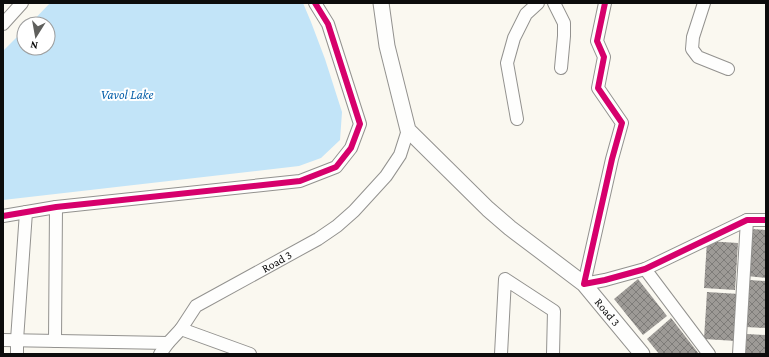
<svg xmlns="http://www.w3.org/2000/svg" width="769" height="357" viewBox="0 0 769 357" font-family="'Crimson Pro',serif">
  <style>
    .water { fill: #c2e4f8 }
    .building { fill: url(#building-cross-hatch) }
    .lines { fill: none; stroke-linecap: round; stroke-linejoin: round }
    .minor-casing { stroke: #93928f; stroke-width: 14 }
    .tertiary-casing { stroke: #93928f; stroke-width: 17 }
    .minor { stroke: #fefefd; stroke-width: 12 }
    .tertiary { stroke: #fefefd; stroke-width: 15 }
    .cycleway-casing { stroke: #fff; stroke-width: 8 }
    .cycleway { stroke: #d6006c; stroke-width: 6 }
    .labels { text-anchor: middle; stroke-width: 4; stroke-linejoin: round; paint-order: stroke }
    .street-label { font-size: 12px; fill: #0c0c0c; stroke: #fff }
    .water-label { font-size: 13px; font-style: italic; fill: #0961aa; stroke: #fff }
  </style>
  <defs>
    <pattern id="building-cross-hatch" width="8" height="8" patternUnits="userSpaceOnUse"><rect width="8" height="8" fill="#9d9a96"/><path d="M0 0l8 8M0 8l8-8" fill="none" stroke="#7e7c79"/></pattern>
  </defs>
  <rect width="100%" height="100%" fill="#faf8f0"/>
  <path class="water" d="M 50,3 L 303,3 L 311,22 L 325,59 L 342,112 L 340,140 L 321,158 L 299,166 L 3,200 L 3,51 L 24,30 L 24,48 L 48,48 L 48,24 L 30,24 Z"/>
  <g class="building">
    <path d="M 751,229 L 766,230 L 766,278 L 747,276 Z"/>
    <path d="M 707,241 L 738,243 L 735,290 L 704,288 Z"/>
    <path d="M 638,279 L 667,316 L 643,335 L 614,299 Z"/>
    <path d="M 749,280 L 766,281 L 766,328 L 746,327 Z"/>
    <path d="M 707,292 L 739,294 L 736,341 L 704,339 Z"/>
    <path d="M 671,318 L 699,354 L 659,354 L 647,339 Z"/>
    <path d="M 747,334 L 766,335 L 766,354 L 745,354 Z"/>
  </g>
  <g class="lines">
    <g class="minor-casing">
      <g id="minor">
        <path d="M 554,3 L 564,23 L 564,36 L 561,68"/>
        <path d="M 605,3 L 597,41 L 604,57 L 598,88 L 622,123 L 612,159 L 584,284 L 605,280 L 645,269 L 747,220 L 766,220"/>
        <path d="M 704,3 L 693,37 L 692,49 L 698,57 L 728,69"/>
        <path d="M 3,24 L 22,3"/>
        <path d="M 517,119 L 507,63 L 514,38 L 526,14 L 538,3"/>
        <path d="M 3,216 L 56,207 L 300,181 L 336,167 L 351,148 L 360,124 L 328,24 L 315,3"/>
        <path d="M 645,269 L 709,354"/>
        <path d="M 3,340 L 168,343"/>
        <path d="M 55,341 L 56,207"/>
        <path d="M 17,354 L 17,340 L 26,212"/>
        <path d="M 160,354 L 168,343 L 181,329"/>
        <path id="s1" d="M 250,354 L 181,329 L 196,306 L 318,239 L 337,226 L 354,211 L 386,176 L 400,155 L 408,130"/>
        <path d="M 501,354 L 505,279 L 554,311 L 553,354"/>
        <path d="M 739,354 L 747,220"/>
      </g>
    </g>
    <g class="tertiary-casing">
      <g id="tertiary">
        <path id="s2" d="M 381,3 L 387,46 L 408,130 L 488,209 L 510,228 L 584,284 L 642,354"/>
      </g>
    </g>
    <use href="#minor" class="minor"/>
    <use href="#tertiary" class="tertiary"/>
    <g class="cycleway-casing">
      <g id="cycleway">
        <path d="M 605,3 L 597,41 L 604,57 L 598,88 L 622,123 L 612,159 L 584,284 L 605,280 L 645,269 L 747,220 L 766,220"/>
        <path d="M 3,216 L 56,207 L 300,181 L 336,167 L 351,148 L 360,124 L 328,24 L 315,3"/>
      </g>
    </g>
    <use href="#cycleway" class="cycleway"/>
  </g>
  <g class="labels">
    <g class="street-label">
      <text dy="4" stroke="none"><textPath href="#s1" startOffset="193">Road 3</textPath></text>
      <text dy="4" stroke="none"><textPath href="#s2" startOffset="401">Road 3</textPath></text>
    </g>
    <g class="water-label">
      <text x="127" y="99">Vavol Lake</text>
    </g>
  </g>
  <rect width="769" height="357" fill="none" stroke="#0c0c0c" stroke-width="8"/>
  <g transform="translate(36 36) rotate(191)"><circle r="19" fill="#ffffff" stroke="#9e9e9e"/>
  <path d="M0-3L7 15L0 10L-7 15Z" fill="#5f5f5c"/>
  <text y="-6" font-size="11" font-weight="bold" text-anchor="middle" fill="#0c0c0c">N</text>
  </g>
</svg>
